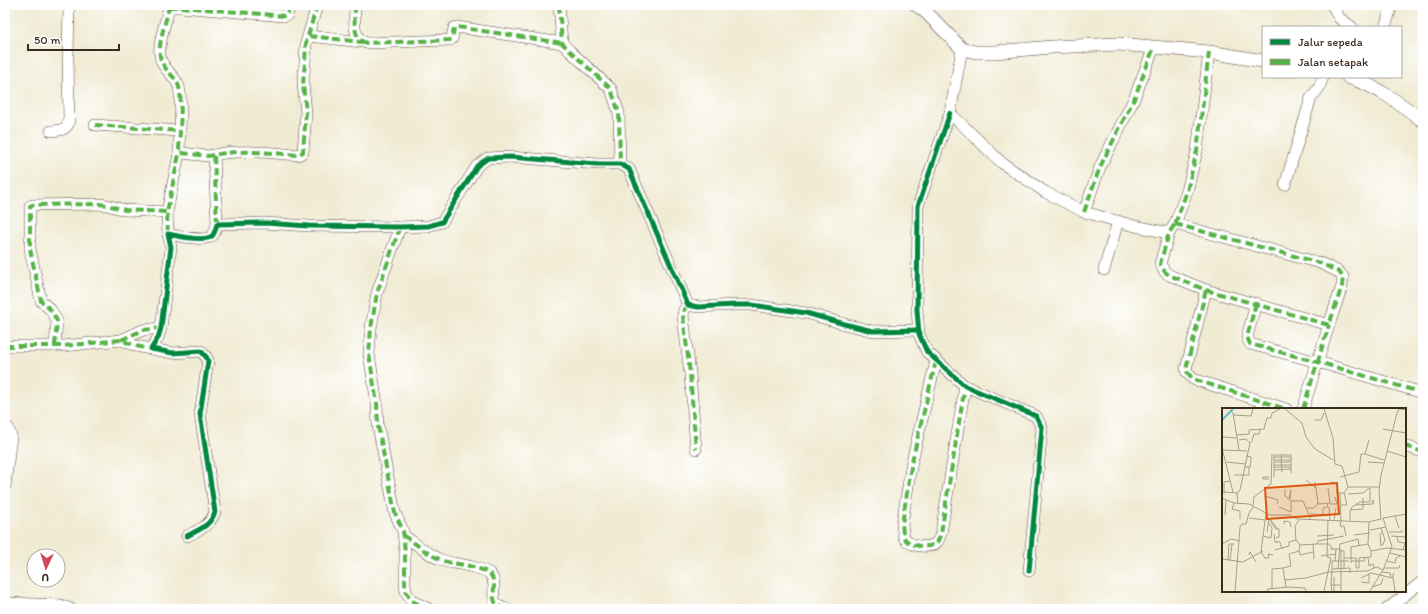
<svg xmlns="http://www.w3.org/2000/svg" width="1428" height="614" viewBox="0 0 1428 614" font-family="Itim,sans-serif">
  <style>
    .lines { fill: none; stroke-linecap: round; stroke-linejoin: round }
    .minor-casing { stroke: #564739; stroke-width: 12 }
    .tertiary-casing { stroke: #564739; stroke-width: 14 }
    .minor { stroke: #fff; stroke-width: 11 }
    .tertiary { stroke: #fff; stroke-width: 13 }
    .quiet { stroke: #57b245; stroke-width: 4; stroke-dasharray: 8 4; stroke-linecap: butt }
    .cycleway-casing { stroke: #fff; stroke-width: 8 }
    .cycleway { stroke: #00873e; stroke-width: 5 }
    .inset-river { fill: none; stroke: #59c2d4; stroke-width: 2 }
    .inset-road { fill: none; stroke: #a89e8b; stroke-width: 1 }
    .view { fill: #df570d; fill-opacity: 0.15; stroke: #df570d; stroke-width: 2 }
    .inset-edge { fill: none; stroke: #3b2a1e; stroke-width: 2 }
  </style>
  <rect width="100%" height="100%" fill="#fff"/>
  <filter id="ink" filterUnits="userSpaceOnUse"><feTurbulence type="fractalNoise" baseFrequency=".025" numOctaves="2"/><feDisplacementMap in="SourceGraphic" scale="8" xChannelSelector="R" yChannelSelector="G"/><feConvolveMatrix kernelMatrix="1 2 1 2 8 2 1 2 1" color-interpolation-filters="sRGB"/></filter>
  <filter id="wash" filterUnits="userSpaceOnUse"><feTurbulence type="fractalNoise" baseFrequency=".012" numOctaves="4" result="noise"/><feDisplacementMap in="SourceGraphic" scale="16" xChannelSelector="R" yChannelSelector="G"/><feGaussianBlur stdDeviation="0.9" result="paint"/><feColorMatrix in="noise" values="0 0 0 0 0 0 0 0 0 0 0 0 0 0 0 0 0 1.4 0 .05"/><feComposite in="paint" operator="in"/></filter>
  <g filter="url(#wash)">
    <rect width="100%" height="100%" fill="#f0ebd3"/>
  </g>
  <g filter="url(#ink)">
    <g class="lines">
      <g class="minor-casing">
        <g id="minor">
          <path d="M 169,5 C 167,21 158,40 160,56 C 162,70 175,74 179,87 C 183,105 179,135 179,154"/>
          <path d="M 355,5 C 355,17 351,40 367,43 L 450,40 L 452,39 L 454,28 L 457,27 L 562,43"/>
          <path d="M 559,5 L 562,43 L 570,51 L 611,89 L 619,113 L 620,164"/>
          <path d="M 1332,5 L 1339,18 L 1352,27"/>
          <path d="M 169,7 L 181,7 L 284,16 L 287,15 L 290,5"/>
          <path d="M 1385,27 L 1392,5"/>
          <path d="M 309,36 L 362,42"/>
          <path d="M 962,49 L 950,113 L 1002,163 L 1045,192 L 1084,212 L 1135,226 L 1169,233"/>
          <path d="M 950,113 L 918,206 L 917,310 L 919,334 L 927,352 L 965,386 L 1036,416 L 1042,428 L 1029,571"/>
          <path d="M 95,125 L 180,131"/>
          <path d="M 51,131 C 59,130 66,131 69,122 L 68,57 L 69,5"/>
          <path d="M 1285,185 L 1311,98 L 1319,88 L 1323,77"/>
          <path d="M 1084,212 L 1100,167 L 1134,99 L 1154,47"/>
          <path d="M 217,224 L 214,155 C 241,149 271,153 298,155 L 303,152 L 306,112 L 303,84 L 305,62 L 306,43 L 317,5"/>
          <path d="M 1175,224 L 1320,263 L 1339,272 L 1343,277 L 1342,286 L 1329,325 L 1206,290 L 1169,275 L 1165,272 L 1160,264 L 1169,233 Z"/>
          <path d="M 1175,224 L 1187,191 L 1197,151 L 1209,52"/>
          <path d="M 400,227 L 377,293 L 371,328 L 369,354 L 377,404 L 378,426 L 395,513 L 403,531 L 405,552 L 405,583 L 406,592 L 412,601 L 429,609"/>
          <path d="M 168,234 L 167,212 L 179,154 L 182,153 L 208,156 L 214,155"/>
          <path d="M 1104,270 L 1118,221"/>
          <path d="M 1206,290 L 1186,369 L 1187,372 L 1193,379 L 1286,409"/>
          <path d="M 1256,303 L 1247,337 L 1250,344 L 1318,362 L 1423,393"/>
          <path d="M 688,305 L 684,310 L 683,315 L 690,374 L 696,449"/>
          <path d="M 121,340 L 143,330 L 161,328"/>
          <path d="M 5,346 L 63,346 L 121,340 L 136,346 L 151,349"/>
          <path d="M 55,346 L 57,321 L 51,310 L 41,301 L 30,249 L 30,206 L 32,205 L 99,204 L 107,205 L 125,210 L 167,212"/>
          <path d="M 936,361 L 912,461 L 902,524 C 903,529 902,535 905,539 C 911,547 931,549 937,542 C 939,540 940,536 941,533 L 965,386"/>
          <path d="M 1303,409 L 1329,325"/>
          <path d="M 5,425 L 8,428 L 11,436 L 5,486"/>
          <path d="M 1405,446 L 1423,452"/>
          <path d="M 403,535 C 415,543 426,553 439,559 C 447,563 456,563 464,565 C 470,566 486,570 490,574 C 501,587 483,604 507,609"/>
          <path d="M 187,536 C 200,529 210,526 215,512 L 200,414 L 208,361 L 207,358 L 201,351 L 173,353 L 151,349 L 158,338 L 161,328 L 171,247 L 168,234 C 177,236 205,242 212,236 C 215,233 216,228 217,224 L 265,223 L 309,226 L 400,227 L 428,226 L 442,222 L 477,166 L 488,158 L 510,157 L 597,164 L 620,164 L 629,169 L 688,305 L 698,307 L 735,305 L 752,305 L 806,313 L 848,325 L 873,331 L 918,330"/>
          <path d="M 5,601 L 10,603 L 61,605 L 71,609"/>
          <path d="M 1387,609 L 1423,581"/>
        </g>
      </g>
      <g class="tertiary-casing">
        <g id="tertiary">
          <path d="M 916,5 L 926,12 L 962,49 L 976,52 L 995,52 L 1052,47 L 1119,44 L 1209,52 L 1263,61"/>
          <path d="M 1348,77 C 1376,86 1400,103 1423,121"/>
        </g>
      </g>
      <use href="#minor" class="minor"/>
      <use href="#tertiary" class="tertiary"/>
      <g class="quiet">
        <path d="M 169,5 C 167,21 158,40 160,56 C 162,70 175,74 179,87 C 183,105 179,135 179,154"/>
        <path d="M 355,5 C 355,17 351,40 367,43 L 450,40 L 452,39 L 454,28 L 457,27 L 562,43"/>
        <path d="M 559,5 L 562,43 L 570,51 L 611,89 L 619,113 L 620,164"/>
        <path d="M 169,7 L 181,7 L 284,16 L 287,15 L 290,5"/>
        <path d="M 309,36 L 362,42"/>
        <path d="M 95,125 L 180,131"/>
        <path d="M 1084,212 L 1100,167 L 1134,99 L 1154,47"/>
        <path d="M 217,224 L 214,155 C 241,149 271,153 298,155 L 303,152 L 306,112 L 303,84 L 305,62 L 306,43 L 317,5"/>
        <path d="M 1175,224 L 1320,263 L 1339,272 L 1343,277 L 1342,286 L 1329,325 L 1206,290 L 1169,275 L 1165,272 L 1160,264 L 1169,233 Z"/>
        <path d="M 1175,224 L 1187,191 L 1197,151 L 1209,52"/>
        <path d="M 400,227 L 377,293 L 371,328 L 369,354 L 377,404 L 378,426 L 395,513 L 403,531 L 405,552 L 405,583 L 406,592 L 412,601 L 429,609"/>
        <path d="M 168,234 L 167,212 L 179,154 L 182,153 L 208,156 L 214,155"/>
        <path d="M 1206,290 L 1186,369 L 1187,372 L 1193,379 L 1286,409"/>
        <path d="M 1256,303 L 1247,337 L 1250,344 L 1318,362 L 1423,393"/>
        <path d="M 688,305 L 684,310 L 683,315 L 690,374 L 696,449"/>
        <path d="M 121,340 L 143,330 L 161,328"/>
        <path d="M 5,346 L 63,346 L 121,340 L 136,346 L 151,349"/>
        <path d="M 55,346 L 57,321 L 51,310 L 41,301 L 30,249 L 30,206 L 32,205 L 99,204 L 107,205 L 125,210 L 167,212"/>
        <path d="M 936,361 L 912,461 L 902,524 C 903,529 902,535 905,539 C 911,547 931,549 937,542 C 939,540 940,536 941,533 L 965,386"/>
        <path d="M 1303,409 L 1329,325"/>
        <path d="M 1405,446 L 1423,452"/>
        <path d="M 403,535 C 415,543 426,553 439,559 C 447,563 456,563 464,565 C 470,566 486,570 490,574 C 501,587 483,604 507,609"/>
      </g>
      <g class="cycleway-casing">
        <g id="cycleway">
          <path d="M 950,113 L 918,206 L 917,310 L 919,334 L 927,352 L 965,386 L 1036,416 L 1042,428 L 1029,571"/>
          <path d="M 187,536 C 200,529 210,526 215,512 L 200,414 L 208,361 L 207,358 L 201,351 L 173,353 L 151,349 L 158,338 L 161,328 L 171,247 L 168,234 C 177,236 205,242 212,236 C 215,233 216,228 217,224 L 265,223 L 309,226 L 400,227 L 428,226 L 442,222 L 477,166 L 488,158 L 510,157 L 597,164 L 620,164 L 629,169 L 688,305 L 698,307 L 735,305 L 752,305 L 806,313 L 848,325 L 873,331 L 918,330"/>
        </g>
      </g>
      <use href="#cycleway" class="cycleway"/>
    </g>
  </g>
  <g transform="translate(1222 408)">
    <rect width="184" height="184" fill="#f0ebd3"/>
    <path class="inset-river" d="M 0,12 L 11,1"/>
    <path class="inset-road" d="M 63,1 L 80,15 L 84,29 L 93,41 L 113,53M 102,1 L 111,30 L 113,56 L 120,58 L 126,79 L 157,79M 8,2 L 11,5 L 17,42M 12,7 L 29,8 L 31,1M 92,12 L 99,12 L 102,5M 161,21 L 184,25M 15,27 L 27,26 L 27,22 L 42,21 L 45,10 L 49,10 L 50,5 L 58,1M 0,29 L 15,30M 17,32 L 24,31 L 28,35M 0,40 L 11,84M 1,42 L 25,43M 165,43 L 184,49M 143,46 L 162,52M 59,47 L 60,64M 52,49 L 69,49M 52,52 L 69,52M 5,54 L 23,56M 53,54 L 68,54M 146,54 L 162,55M 52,57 L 69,57M 22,59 L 28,59 L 29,54 L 29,49 L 24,48M 52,59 L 69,59M 52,62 L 69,61M 12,67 L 27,67 L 27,59M 47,69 L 41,69 L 41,71 L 47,71M 52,69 L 52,47 L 69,47 L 69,65M 118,69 L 137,64 L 139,46 L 143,46 L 147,32M 84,72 L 94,80M 109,74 L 115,76 L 115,85 L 122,85 L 126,79M 63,81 L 63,88 L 69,93 L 69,104M 2,84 L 16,85M 118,85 L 119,113M 2,86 L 2,74 L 8,73M 126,86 L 141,85 L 147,80M 43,88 L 56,92 L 55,96M 0,90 L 12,95 L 27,96 L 48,107 L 68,107 L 75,111 L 146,114 L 159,111 L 157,82 L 159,67 L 175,5 L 177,1 L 184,2M 67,90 L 69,82 L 68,91M 69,93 L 81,93 L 89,112M 12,95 L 10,101 L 18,103 L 18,111M 16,95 L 15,86 L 18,82 L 28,35 L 30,33 L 32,26 L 37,26 L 38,22M 96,96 L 108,95 L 106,80M 108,96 L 115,96 L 113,89M 31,97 L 32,89 L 49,76 L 50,46M 119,97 L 125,97 L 122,85M 134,97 L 151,96 L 151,92 L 151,96M 57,99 L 69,104M 107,99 L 108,112M 85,100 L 92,100 L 96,95 L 93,74M 129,102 L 141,101 L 141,90M 88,106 L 108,107M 3,107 L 4,92M 101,108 L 101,100 L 106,99 L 105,96M 173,108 L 177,120M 27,110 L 43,112M 47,111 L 54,121 L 57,121 L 57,129 L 54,130M 106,112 L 105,149 L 109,150 L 106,164 L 145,163 L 155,159 L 161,162M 112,112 L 114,100M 128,112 L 128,103 L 130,99 L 138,94 L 148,94 L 148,80M 118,113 L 119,119 L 122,118 L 124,128M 62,116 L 62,113 L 68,114 L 69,119M 159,120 L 163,132 L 160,138M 148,122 L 164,119M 45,124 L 47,110 L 56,121M 167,124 L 180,124 L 180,122M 52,126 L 53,134 L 58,134 L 60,141M 132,127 L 148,125M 41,128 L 49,130 L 50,120 L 47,115M 95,128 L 112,127M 169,128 L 184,129M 175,128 L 176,134 L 183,135 L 181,142M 74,132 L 73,118 L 77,112M 0,136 L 9,131 L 18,133M 91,136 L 92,151M 95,136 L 107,136 L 111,141M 146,136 L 149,143 L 165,140 L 184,142M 78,137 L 95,136 L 96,133 L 122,128M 159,138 L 158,126 L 161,124M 108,141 L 119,141 L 119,183M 53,142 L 67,138 L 67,134 L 74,132 L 78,137 L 77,143 L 67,146 L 69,158 L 61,160 L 64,179M 41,143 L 39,144 L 43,150 L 47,150 L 46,146 L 51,147M 77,143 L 78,147 L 91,144M 119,143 L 122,143 L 122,160M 168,145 L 184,149M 27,147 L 28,144 L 34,154M 99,148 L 114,146M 146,149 L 147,158 L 151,156 L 152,160M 122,150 L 134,150 L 134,160 L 137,160 L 137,153M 0,151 L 21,154 L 39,144 L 44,105M 6,152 L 7,136 L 12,136M 8,152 L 10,136M 113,153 L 114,141M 129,153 L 142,153 L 143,150M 137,153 L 137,150 L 149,149 L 149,143M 165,153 L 173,155 L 174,150 L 178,148M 129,155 L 129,139 L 146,136 L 147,114M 162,160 L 177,160 L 178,157M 110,161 L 110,153 L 127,153M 116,161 L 118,136 L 136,131 L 137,138M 160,164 L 168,165 L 169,169M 158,167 L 170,170 L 172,165M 171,169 L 173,183M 139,170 L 149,165 L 158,167M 62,172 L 84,170 L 106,164 L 102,183M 139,174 L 147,175 L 147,166M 109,177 L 110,161 L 128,160 L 128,165M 150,179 L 159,176 L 161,170M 50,181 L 50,161 L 61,160M 13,183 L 18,119 L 20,116 L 24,116 L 27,105 L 32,98M 45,183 L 46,181 L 66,179 L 83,180 L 84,183M 110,183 L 109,177 L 118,177M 112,183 L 112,169M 148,183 L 161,162 L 170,139 L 161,110 L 184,106"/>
    <path class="view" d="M 115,75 L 117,106 L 45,111 L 43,80 Z"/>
    <rect width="184" height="184" class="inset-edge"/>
  </g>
  <rect width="1428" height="614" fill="none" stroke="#fff" stroke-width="20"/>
  <rect x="1262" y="26" width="140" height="52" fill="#ffffff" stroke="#b1aaa5"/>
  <rect x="1270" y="39" width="20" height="6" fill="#00873e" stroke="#b1aaa5"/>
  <text x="1298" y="46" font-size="12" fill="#3b2a1e">Jalur sepeda</text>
  <rect x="1270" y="59" width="20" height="6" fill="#57b245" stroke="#b1aaa5"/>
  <text x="1298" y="66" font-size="12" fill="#3b2a1e">Jalan setapak</text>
  <g transform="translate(46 568) rotate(184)"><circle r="19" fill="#ffffff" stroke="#b1aaa5"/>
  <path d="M0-3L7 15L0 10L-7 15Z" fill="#d1495b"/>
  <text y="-6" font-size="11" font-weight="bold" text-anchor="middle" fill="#3b2a1e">U</text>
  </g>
  <path d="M28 44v6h91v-6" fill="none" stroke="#3b2a1e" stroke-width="2"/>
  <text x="34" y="44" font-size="12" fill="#3b2a1e" stroke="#ffffff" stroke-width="3" paint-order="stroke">50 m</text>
</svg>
